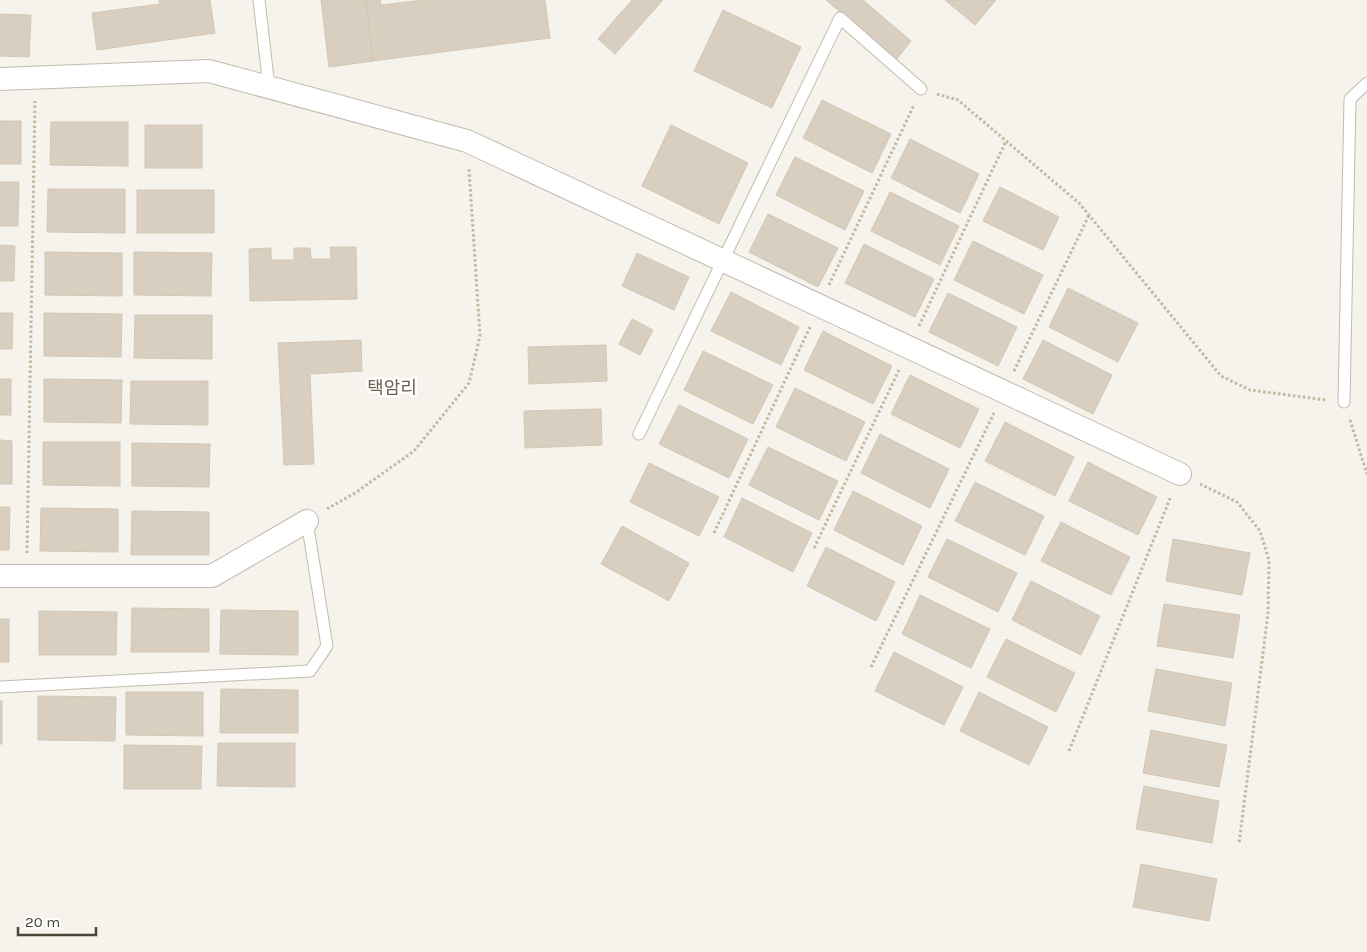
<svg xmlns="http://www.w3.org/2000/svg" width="1367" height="952" viewBox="0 0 1367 952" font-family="Karla,'Noto Sans KR',sans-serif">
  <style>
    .building { fill: #d8cfc1; stroke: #d3c7b4 }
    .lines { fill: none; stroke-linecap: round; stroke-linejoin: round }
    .lane-casing { stroke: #c2bbae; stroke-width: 13 }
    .street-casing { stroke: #c2bbae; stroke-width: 24 }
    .path { stroke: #c4b79f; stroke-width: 3; stroke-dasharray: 2.5 2.5; stroke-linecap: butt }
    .lane { stroke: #fff; stroke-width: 11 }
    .street { stroke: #fff; stroke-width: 22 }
    .labels { text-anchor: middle; stroke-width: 5; stroke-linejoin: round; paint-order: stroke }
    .quarter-label { font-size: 18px; fill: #6e6250; stroke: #fff }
  </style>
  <rect width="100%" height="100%" fill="#f6f3ec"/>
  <g class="building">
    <path d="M 159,0 L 210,0 L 215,33 L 97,50 L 92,13 L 160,4 Z"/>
    <path d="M 321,0 L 366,0 L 373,61 L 329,67 Z"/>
    <path d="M 366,0 L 380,0 L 381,5 L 424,0 L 545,0 L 550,38 L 373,61 Z"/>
    <path d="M 632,0 L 663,0 L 615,54 L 598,39 Z"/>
    <path d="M 826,0 L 863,0 L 911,41 L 896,60 Z"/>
    <path d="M 945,0 L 996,0 L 975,25 Z"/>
    <path d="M 723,10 L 801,47 L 772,108 L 694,71 Z"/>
    <path d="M 0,14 L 31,15 L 29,57 L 0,56 Z"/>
    <path d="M 822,100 L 891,134 L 872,173 L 803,138 Z"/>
    <rect x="0" y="121" width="21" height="43"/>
    <path d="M 51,122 L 128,122 L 128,166 L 50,165 Z"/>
    <rect x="145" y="125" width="57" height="43"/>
    <path d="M 671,125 L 748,163 L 719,224 L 642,186 Z"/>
    <path d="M 910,139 L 979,174 L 960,213 L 891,178 Z"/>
    <path d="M 795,157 L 864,191 L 845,230 L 776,195 Z"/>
    <path d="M 0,182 L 19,182 L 18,226 L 0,226 Z"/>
    <path d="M 1000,187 L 1059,217 L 1043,250 L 983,221 Z"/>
    <path d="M 48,189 L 125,189 L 125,233 L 47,232 Z"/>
    <rect x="137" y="190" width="77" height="43"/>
    <path d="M 890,192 L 959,226 L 940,265 L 871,231 Z"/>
    <path d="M 768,214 L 838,248 L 818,287 L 749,252 Z"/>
    <path d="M 973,241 L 1043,275 L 1024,314 L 954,280 Z"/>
    <path d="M 864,244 L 934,279 L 915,317 L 845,283 Z"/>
    <path d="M 0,245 L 15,246 L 14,281 L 0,281 Z"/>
    <path d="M 330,247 L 356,247 L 357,299 L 250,301 L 249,249 L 271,248 L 271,260 L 294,260 L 294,248 L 310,248 L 311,259 L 331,259 Z"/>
    <path d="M 45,252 L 122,253 L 122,296 L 45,295 Z"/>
    <path d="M 134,252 L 212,253 L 211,296 L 134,295 Z"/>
    <path d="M 637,253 L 689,277 L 674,310 L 622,286 Z"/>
    <path d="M 1068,288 L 1138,323 L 1118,362 L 1049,327 Z"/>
    <path d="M 731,292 L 799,327 L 781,365 L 711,331 Z"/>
    <path d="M 948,293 L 1017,327 L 998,366 L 929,332 Z"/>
    <path d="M 0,313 L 13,313 L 12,349 L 0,349 Z"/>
    <path d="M 44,313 L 122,314 L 121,357 L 44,356 Z"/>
    <path d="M 135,315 L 212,315 L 212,359 L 134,358 Z"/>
    <path d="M 632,319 L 653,330 L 640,355 L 619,344 Z"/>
    <path d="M 823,331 L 892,366 L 873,404 L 804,370 Z"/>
    <path d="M 361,340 L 362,371 L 310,374 L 314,464 L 284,465 L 278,343 Z"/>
    <path d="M 1043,340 L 1112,375 L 1093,414 L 1023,379 Z"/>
    <path d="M 606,345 L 607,381 L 529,384 L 528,347 Z"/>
    <path d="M 703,351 L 773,385 L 753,424 L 684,390 Z"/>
    <path d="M 910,375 L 979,409 L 960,448 L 891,414 Z"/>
    <rect x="0" y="379" width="11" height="36"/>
    <path d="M 44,379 L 122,380 L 121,423 L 44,422 Z"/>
    <path d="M 131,381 L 208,381 L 208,425 L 130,424 Z"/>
    <path d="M 795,388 L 865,422 L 846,461 L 776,427 Z"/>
    <path d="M 679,405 L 748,439 L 729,478 L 659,444 Z"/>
    <path d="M 601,409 L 602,445 L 525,448 L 524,411 Z"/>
    <path d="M 1005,422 L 1074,457 L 1055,496 L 985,461 Z"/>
    <path d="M 880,434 L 949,469 L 930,508 L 861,473 Z"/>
    <path d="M 0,440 L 12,441 L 12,484 L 0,484 Z"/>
    <path d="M 43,442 L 120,442 L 120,486 L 43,485 Z"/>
    <path d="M 132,443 L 210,444 L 209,487 L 132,486 Z"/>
    <path d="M 768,447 L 838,481 L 819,520 L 749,485 Z"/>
    <path d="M 1088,462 L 1157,497 L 1138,535 L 1069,501 Z"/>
    <path d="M 649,463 L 719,497 L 699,536 L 630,502 Z"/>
    <path d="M 975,482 L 1044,516 L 1025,555 L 955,521 Z"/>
    <path d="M 853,491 L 922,526 L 903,565 L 834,530 Z"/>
    <path d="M 742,498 L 812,533 L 793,572 L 724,537 Z"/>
    <path d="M 0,507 L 10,507 L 9,550 L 0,550 Z"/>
    <path d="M 41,508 L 118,509 L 118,552 L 40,551 Z"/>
    <path d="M 132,511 L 209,512 L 209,555 L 131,555 Z"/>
    <path d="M 1061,522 L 1130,557 L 1111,595 L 1041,561 Z"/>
    <path d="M 622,526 L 689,563 L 669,601 L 601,564 Z"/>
    <path d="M 947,539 L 1017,573 L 998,612 L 928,577 Z"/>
    <path d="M 1173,539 L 1250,553 L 1242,595 L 1166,581 Z"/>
    <path d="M 826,547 L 895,582 L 876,621 L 807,586 Z"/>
    <path d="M 1031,581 L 1100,616 L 1081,655 L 1012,620 Z"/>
    <path d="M 920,595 L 990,629 L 971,668 L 902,634 Z"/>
    <path d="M 1164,604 L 1240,615 L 1233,658 L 1157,646 Z"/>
    <path d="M 132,608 L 209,609 L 209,652 L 131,652 Z"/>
    <path d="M 221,610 L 298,611 L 298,655 L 220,654 Z"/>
    <path d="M 39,611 L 117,612 L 116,655 L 39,655 Z"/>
    <rect x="0" y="619" width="9" height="43"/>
    <path d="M 1006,639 L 1075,673 L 1056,712 L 987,677 Z"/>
    <path d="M 894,652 L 963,687 L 944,725 L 875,691 Z"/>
    <path d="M 1156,669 L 1232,683 L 1225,726 L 1148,711 Z"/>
    <path d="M 221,689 L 298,690 L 298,733 L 220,733 Z"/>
    <path d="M 126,692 L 203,692 L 203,736 L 126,735 Z"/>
    <path d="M 979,692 L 1048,727 L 1029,765 L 960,731 Z"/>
    <path d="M 38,696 L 116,697 L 115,741 L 38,740 Z"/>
    <rect x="0" y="701" width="2" height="43"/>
    <path d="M 1151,730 L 1227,745 L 1219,787 L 1143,773 Z"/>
    <path d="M 218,743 L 295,743 L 295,787 L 217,786 Z"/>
    <path d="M 124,745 L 202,746 L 201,789 L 124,789 Z"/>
    <path d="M 1144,786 L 1219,801 L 1212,843 L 1136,829 Z"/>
    <path d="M 1141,864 L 1217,879 L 1209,921 L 1133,907 Z"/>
  </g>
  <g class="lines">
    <g class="lane-casing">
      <g id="lane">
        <path d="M 259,0 L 269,87"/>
        <path d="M 1344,402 L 1350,99 L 1367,83"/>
        <path d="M 639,434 L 840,18 L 921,89"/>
        <path d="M 0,687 L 310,671 L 327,646 L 307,521"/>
      </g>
    </g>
    <g class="street-casing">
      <g id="street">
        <path d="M 0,79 L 209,71 L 467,141 L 1180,474"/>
        <path d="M 0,576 L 212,576 L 307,521"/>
      </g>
    </g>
    <g class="path">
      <path d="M 937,94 L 958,100 L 1079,203 L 1221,376 L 1250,390 L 1326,400"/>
      <path d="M 829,285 L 914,105"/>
      <path d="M 919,326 L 1006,141"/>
      <path d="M 1014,371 L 1089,215"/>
      <path d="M 1350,420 L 1367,474"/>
      <path d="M 1200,484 L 1237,502 L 1260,531 L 1269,560 L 1268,613 L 1239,844"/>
      <path d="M 327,509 L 355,493 L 414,451 L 469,383 L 480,336 L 469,169"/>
      <path d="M 714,533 L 810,327"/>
      <path d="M 814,548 L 899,370"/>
      <path d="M 27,553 L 35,101"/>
      <path d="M 871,667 L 994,413"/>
      <path d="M 1069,751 L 1171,496"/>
    </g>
    <use href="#lane" class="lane"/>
    <use href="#street" class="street"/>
  </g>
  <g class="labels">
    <g class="quarter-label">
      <text x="392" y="394">택암리</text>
    </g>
  </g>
  <path d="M18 927v8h78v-8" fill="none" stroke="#4b4439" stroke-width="2.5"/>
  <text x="25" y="927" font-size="15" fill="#4b4439" stroke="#ffffff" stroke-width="4" paint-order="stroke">20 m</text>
</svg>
